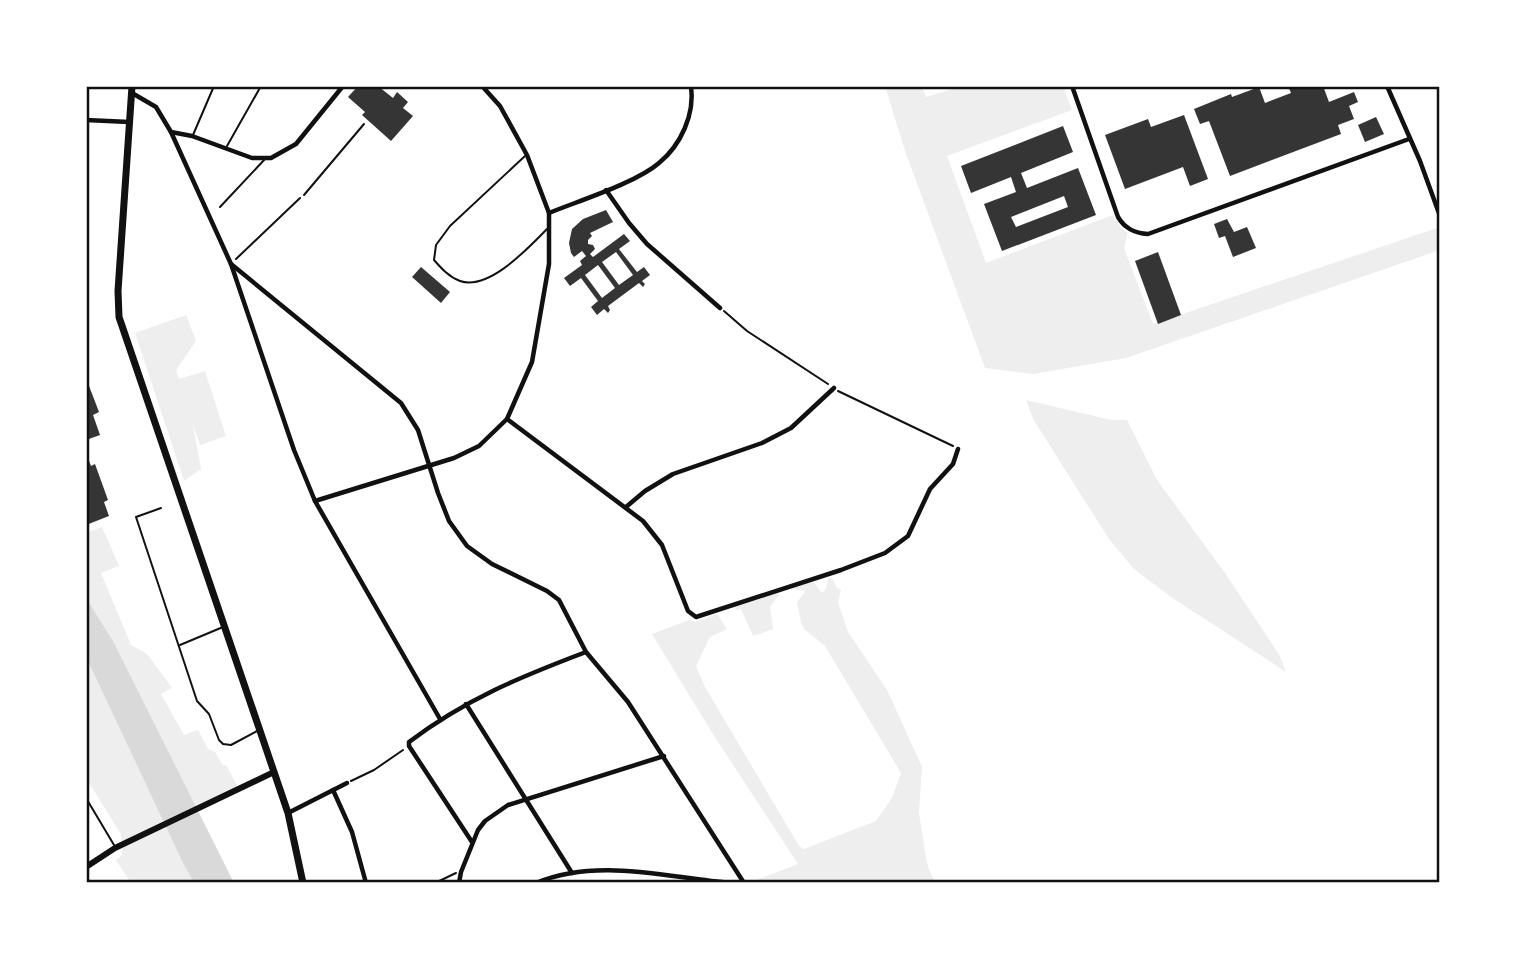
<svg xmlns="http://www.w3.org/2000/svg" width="1526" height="969" viewBox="0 0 1526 969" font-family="'Source Sans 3',sans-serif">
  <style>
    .green { fill: #eee }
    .water { fill: #d9d9d9 }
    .building { fill: #353535; fill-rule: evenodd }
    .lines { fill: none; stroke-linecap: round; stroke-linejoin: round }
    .path { stroke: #111; stroke-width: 2 }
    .service { stroke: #111; stroke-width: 2 }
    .minor { stroke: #111; stroke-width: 4.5 }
    .secondary { stroke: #111; stroke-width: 6 }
    .primary { stroke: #111; stroke-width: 7 }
    .rail { stroke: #707070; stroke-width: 2.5 }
    .neatline { fill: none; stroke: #111; stroke-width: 2.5 }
  </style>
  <rect width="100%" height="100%" fill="#fff"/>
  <g class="green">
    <path d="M 885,86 L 922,86 L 926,97 L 962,86 L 1063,86 L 1072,110 L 947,156 L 986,263 L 1113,215 L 1121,228 L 1128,233 L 1124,248 L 1153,324 L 1440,227 L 1440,250 L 1126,358 L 1033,374 L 985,368 L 905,151 Z"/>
    <path d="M 186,315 L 196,341 L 176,370 L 179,379 L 205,371 L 226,436 L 200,445 L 193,425 L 201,469 L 184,481 L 135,333 Z"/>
    <path d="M 1026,400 L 1111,420 L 1127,420 L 1157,480 L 1225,573 L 1280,656 L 1286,672 L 1171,597 L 1134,569 L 1109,539 L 1033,419 Z"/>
    <path d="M 102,527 L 119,566 L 101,573 L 131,645 L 147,654 L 172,688 L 161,694 L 184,735 L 198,730 L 208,749 L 215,752 L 223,766 L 226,765 L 239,789 L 196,809 L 113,641 L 86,598 L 86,533 Z"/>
    <path d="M 828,578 L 832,578 L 837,588 L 841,590 L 838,602 L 848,632 L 887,690 L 922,767 L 919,813 L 926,858 L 929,870 L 936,883 L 748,883 L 798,864 L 711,731 L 652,634 L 689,620 L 695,622 L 717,614 L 727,629 L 710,637 L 696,666 L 705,687 L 799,846 L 804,849 L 876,821 L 892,798 L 901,773 L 825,646 L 804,629 L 801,622 L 797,602 L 806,591 L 793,589 L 794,587 L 803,583 L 814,583 L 822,593 L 826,589 Z"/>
    <path d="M 777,592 L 779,595 L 770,607 L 773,629 L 753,636 L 741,609 L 736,610 L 733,606 Z"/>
    <path d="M 86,657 L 182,861 L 194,883 L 131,883 L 116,860 L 122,855 L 121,834 L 86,778 Z"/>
  </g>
  <path class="water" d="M 86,598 L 113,641 L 234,883 L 194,883 L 182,861 L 86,657 Z"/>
  <g class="building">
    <path d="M 358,86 L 378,86 L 393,98 L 397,92 L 408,102 L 403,108 L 413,116 L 391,141 L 362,115 L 365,112 L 348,97 Z"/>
    <path d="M 1288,86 L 1323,86 L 1329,102 L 1354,92 L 1358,102 L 1349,106 L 1354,119 L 1338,125 L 1341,134 L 1230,176 L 1209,121 L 1200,124 L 1194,109 L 1231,94 L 1232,97 L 1259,87 L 1265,103 L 1291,93 Z"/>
    <path d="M 1184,115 L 1208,179 L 1190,186 L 1183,167 L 1125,189 L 1105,135 L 1148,119 L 1151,127 Z"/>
    <path d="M 1376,117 L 1384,134 L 1365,142 L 1358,125 Z"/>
    <path d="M 1063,126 L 1073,152 L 1021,173 L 1027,188 L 1078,168 L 1096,215 L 1002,251 L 984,204 L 1016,192 L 1011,177 L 971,193 L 961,166 ZM 1064,196 L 1068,207 L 1016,227 L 1011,217 Z"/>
    <path d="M 606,210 L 613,222 L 590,233 L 592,236 L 588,240 L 588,244 L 593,245 L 595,249 L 590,254 L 593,257 L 624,234 L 630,241 L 619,249 L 637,272 L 644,267 L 650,275 L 642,281 L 645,284 L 643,287 L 639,283 L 608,306 L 610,310 L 608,313 L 604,309 L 597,315 L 591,307 L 598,301 L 581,278 L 570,286 L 564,278 L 582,265 L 580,261 L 586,256 L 582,251 L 574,257 L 571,253 L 569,243 L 572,229 L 583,219 ZM 616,252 L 633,275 L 619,285 L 602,262 ZM 598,265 L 615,288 L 602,298 L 585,275 Z"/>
    <path d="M 1227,219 L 1234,232 L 1247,227 L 1256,248 L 1233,257 L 1225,236 L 1219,238 L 1214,224 Z"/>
    <path d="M 1158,252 L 1181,315 L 1158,324 L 1135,261 Z"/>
    <path d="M 421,267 L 450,292 L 441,303 L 412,277 Z"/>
    <path d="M 86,378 L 99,412 L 93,415 L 100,435 L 86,440 Z"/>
    <path d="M 86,453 L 91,466 L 95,464 L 108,500 L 104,502 L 109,516 L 86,525 Z"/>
  </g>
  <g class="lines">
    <g class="path">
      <path d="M 236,259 L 300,198"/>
      <path d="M 724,311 L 747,331 L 828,384"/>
      <path d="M 838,391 L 953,446"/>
      <path d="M 351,781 L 374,770 L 403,750"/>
      <path d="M 397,883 L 406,881 L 407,883"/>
      <path d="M 435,883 L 456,873"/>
    </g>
    <g class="service">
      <path d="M 193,135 L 214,86"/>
      <path d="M 227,146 L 261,86"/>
      <path d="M 525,156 L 450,226 L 436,245 L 434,260 C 441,268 449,277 460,281 C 489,291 528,248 547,229"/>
      <path d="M 304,195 L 364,124"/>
      <path d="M 220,207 L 265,159"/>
      <path d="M 161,508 L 136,517 L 197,701 L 209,714 L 219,740 L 223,744 L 231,745 L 257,731"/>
      <path d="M 180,645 L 223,627"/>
      <path d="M 86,798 L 114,845"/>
    </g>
    <g class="minor">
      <path d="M 1072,86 L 1118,217 C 1125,229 1135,233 1148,234 L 1409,139"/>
      <path d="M 1387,86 L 1420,161 L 1440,216"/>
      <path d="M 132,93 L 156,107 L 171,132 L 231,264 L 294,450 L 315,501 L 440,719"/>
      <path d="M 86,120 L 129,122"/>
      <path d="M 171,132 L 192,136 L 252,158 L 271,158 L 296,144 L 343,86"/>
      <path d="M 606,190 L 629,223 L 647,244 L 720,308"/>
      <path d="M 549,213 C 578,201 636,183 659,163 C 681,145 695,114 691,86"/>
      <path d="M 231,264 L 401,403 L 418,430 L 438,493 L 449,521 L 467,546 L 492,564 L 547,591 L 559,600 L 586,652 L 628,702 L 744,883"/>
      <path d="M 507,419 L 643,521 L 662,545 L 688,611 L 696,617 L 841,570 L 885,553 L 908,536 L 930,489 L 953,464 L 958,449"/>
      <path d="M 315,501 L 454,458 L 479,446 L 507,419 L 532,362 L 549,264 L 549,213 L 527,155 L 500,106 L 482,86"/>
      <path d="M 626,507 L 645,491 L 673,474 L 762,443 L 791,428 L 834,388"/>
      <path d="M 466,704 L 572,873"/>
      <path d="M 333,790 L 352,832 L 366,883"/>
      <path d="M 288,813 L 347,783"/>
      <path d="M 472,842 L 409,746 L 409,742 C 466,699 520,677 586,652"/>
      <path d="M 459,883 L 461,872 L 478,830 L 485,821 L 508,805 L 664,756"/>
      <path d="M 536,883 C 598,857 668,878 731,883"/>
    </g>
    <path class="secondary" d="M 86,867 L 115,848 L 274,772"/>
    <path class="primary" d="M 132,86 L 118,291 L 119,317 L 288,813 L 303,883"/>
    <path class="rail" d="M 86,876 L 90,883"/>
  </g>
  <rect width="1526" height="969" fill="none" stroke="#ffffff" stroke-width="175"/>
  <rect x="88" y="88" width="1350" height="793" class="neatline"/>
</svg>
